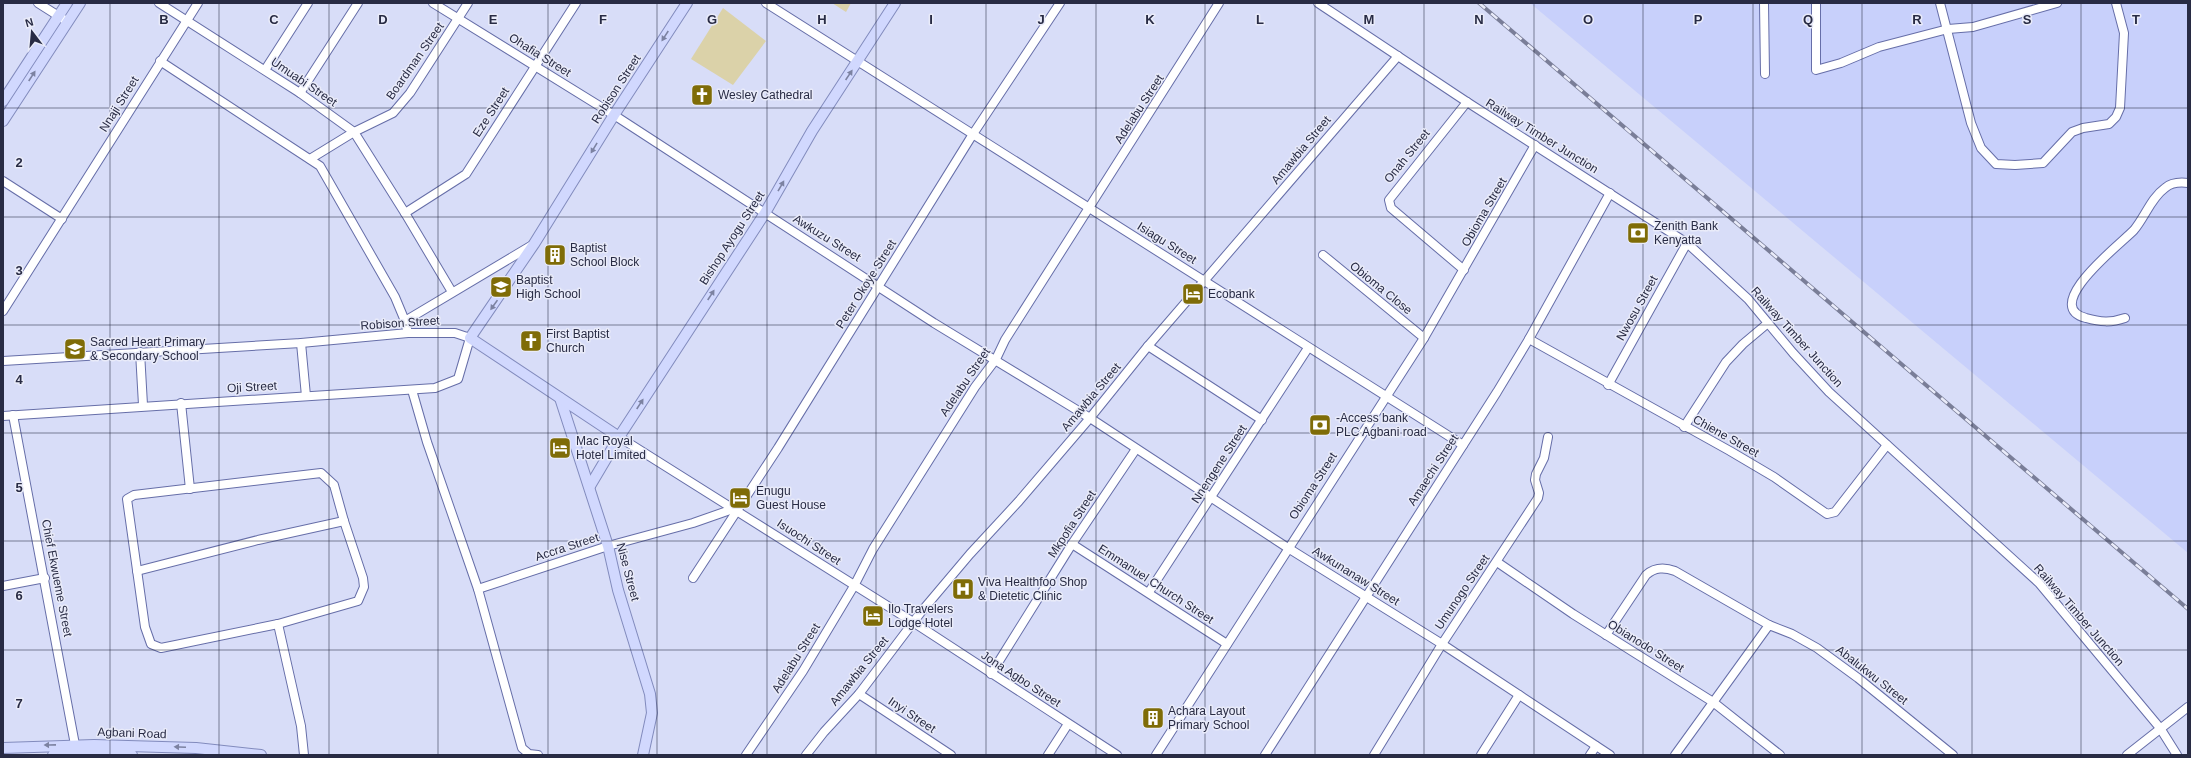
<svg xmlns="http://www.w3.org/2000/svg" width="2191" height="758" viewBox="0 0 2191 758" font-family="Helvetica,sans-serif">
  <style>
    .built { fill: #c8d0fb }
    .green { fill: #dbd2a9 }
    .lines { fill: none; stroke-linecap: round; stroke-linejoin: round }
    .minor-casing { stroke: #666ea8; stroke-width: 10 }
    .major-casing { stroke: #828bbd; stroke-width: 12 }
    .minor { stroke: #fff; stroke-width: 8 }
    .major { stroke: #d1d8fe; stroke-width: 10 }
    .rail-casing { stroke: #7a7e98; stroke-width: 4 }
    .rail { stroke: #e9ebf9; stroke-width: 2.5; stroke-dasharray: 8; stroke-linecap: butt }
    .oneway { fill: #7c82a1 }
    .grid { fill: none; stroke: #282b44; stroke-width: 1; stroke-opacity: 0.55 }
    .labels { text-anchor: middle; stroke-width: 3; stroke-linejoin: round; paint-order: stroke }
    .street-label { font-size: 12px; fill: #282b44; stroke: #e9ebf9 }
    .poi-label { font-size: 12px; fill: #282b44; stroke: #e9ebf9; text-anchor: start }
    .grid-label { font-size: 13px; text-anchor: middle; font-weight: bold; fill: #282b44; stroke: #e9ebf9; stroke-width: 3; stroke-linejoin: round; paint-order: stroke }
  </style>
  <rect width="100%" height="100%" fill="#d8ddf8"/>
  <path class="built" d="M 1530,3 L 2188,3 L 2188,553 Z"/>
  <g class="green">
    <path d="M 832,3 L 851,3 L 846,12 Z"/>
    <path d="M 723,8 L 766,41 L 733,85 L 691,59 Z"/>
  </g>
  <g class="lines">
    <g class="minor-casing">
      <g id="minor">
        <path d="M 38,3 L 68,22"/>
        <path d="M 159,3 L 300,93 L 354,132 L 405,213 L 452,292"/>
        <path d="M 433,3 L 614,115 L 934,323 L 1090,418 L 1288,548 L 1442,644 L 1610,755"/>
        <path d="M 766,3 L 1463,445"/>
        <path d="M 1318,3 L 1467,102 L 1687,243 L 1748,299 L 1793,353 L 1829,392 L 2039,583 L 2160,728 L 2177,755"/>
        <path d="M 1764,3 L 1765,74"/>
        <path d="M 1816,3 L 1816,70 L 1841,63 L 1879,47 L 1948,29 L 1973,27 L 2057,3"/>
        <path d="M 1940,3 L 1971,123 L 1981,148 L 1996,164 L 2015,165 L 2043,163 L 2072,132 L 2083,128 L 2109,124 L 2116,117 L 2120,108 L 2124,33 L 2116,3"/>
        <path d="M 160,61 L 320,166 L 395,297 L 405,321 L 408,333"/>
        <path d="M 265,70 L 308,3"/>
        <path d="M 300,93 L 358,3"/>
        <path d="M 310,159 L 354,132 L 393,113 L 410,93 L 468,3"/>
        <path d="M 3,181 L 62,219"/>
        <path d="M 405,213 L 466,174 L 576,3"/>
        <path d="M 1323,255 L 1424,338"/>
        <path d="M 1464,270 L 1391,208 L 1389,200 L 1467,102"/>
        <path d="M 3,311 L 198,3"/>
        <path d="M 2125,318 C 2111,323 2100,322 2086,318 C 2039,306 2123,242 2134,230 C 2145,217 2151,198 2165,188 C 2172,182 2180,182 2188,183"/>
        <path d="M 405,321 L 534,244"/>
        <path d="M 1529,339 L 1730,451 L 1774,477 L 1827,514 L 1835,512 L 1887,445"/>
        <path d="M 301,343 L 306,396"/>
        <path d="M 1148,346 L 1262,420"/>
        <path d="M 140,352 L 143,405"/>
        <path d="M 3,361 L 301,343 L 408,333 L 455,333 L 470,338 L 458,379 L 435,388 L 3,416"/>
        <path d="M 1608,385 L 1687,243"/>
        <path d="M 412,390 L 427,442 L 478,589 L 522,748 L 529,754 L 538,755"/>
        <path d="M 181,403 L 190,489"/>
        <path d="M 13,415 L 76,750"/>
        <path d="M 1684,427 L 1726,362 L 1743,344 L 1768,323"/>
        <path d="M 619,437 L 913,622 L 1117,755"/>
        <path d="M 321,473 L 334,485 L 344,521 L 363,578 L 364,587 L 358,601 L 278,624 L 161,648 L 151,644 L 145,627 L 127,499 L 134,495 Z"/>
        <path d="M 1072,544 L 1227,644"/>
        <path d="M 1497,562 L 1573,614 L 1713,702 L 1780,755"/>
        <path d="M 137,571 L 258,540 L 344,521"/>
        <path d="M 693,578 L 778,448 L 973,134 L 1060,3"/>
        <path d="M 3,586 L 45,578"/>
        <path d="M 478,589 L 608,546 L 693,523 L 733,509"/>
        <path d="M 1149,592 L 1308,348"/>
        <path d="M 278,624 L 301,726 L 304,755"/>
        <path d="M 1606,635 L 1646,575 C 1655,567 1664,567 1675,571 L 1769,625"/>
        <path d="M 991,674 L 1072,544 L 1136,449"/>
        <path d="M 859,694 L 951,755"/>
        <path d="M 746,755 L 803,671 L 854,586 L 873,549 L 975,387 L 996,359 L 1005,340 L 1219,3"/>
        <path d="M 806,755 L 824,732 L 859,694 L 921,612 L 970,554 L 1019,501 L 1090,418 L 1148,346 L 1398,56"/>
        <path d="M 1048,755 L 1068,724"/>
        <path d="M 1156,755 L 1424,338 L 1535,145"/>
        <path d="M 1265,755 L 1497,392 L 1529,339 L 1610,193"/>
        <path d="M 1374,755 L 1442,644 L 1538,498 L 1539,493 L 1535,480 L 1536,474 L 1544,458 L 1548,437"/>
        <path d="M 1481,755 L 1519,695"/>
        <path d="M 1590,755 L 1596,746"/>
        <path d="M 1675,755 L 1769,625 L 1792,634 L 1817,648 L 1858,678 L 1953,755"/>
        <path d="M 2127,755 L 2188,707"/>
      </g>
    </g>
    <g class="major-casing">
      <g id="major">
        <path d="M 3,101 L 67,3"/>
        <path d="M 3,121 L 80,3"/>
        <path d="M 560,398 L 608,546 L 618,590 L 650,694 L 652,713 L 643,755"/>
        <path d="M 619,437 L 470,338 L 534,244 L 614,115 L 687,3"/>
        <path d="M 590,486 L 619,437 L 765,213 L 812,131 L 895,3"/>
        <path d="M 3,748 L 94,745 L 196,748 L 261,755"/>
        <path d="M 53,755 L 132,755"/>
      </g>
    </g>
    <use href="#minor" class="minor"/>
    <use href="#major" class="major"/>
    <g class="rail-casing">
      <path id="rail" d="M 1479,3 L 2188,609"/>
    </g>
    <use href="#rail" class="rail"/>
  </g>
  <defs><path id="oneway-solid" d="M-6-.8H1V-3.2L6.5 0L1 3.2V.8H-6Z"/></defs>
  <g class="oneway">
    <use href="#oneway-solid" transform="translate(665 36) rotate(123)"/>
    <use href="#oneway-solid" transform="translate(849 75) rotate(-56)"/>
    <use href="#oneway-solid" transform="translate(32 76) rotate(-57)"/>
    <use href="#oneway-solid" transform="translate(594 148) rotate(121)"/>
    <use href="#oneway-solid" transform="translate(781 186) rotate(-60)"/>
    <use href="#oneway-solid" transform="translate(711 295) rotate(-57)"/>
    <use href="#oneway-solid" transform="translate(494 305) rotate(125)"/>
    <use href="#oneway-solid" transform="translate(640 404) rotate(-57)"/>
    <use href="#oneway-solid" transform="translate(50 745) rotate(179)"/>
    <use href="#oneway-solid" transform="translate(180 747) rotate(-178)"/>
  </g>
  <path class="grid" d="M 110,3 L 110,755M 219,3 L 219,755M 329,3 L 329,755M 438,3 L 438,755M 548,3 L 548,755M 657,3 L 657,755M 767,3 L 767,755M 876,3 L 876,755M 986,3 L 986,755M 1096,3 L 1096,755M 1205,3 L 1205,755M 1315,3 L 1315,755M 1424,3 L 1424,755M 1534,3 L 1534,755M 1643,3 L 1643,755M 1753,3 L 1753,755M 1862,3 L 1862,755M 1972,3 L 1972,755M 2081,3 L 2081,755M 3,108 L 2188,108M 3,217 L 2188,217M 3,325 L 2188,325M 3,433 L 2188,433M 3,541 L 2188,541M 3,650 L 2188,650"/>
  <defs>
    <g id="church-square" transform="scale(1.15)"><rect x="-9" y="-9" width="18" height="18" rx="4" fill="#7f6c07" stroke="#e9ebf9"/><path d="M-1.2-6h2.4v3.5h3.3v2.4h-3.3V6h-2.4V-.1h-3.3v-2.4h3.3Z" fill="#fff"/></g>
    <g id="bank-square" transform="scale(1.15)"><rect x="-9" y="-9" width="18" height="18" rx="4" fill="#7f6c07" stroke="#e9ebf9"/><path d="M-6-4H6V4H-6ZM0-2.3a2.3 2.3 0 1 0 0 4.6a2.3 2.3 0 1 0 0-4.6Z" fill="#fff"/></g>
    <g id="building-square" transform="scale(1.15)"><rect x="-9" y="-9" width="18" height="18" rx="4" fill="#7f6c07" stroke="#e9ebf9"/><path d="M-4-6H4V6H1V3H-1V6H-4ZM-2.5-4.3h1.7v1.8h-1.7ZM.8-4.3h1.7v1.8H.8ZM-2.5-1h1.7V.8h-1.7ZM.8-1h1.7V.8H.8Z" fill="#fff"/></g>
    <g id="school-square" transform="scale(1.15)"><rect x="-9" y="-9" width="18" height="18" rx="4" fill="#7f6c07" stroke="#e9ebf9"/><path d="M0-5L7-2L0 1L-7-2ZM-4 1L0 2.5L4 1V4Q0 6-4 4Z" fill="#fff"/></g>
    <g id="hotel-square" transform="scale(1.15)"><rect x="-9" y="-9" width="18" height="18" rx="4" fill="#7f6c07" stroke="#e9ebf9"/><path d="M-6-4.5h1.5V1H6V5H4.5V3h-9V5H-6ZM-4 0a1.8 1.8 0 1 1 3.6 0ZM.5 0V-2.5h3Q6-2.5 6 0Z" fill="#fff"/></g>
    <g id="hospital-square" transform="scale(1.15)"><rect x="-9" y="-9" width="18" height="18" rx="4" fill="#7f6c07" stroke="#e9ebf9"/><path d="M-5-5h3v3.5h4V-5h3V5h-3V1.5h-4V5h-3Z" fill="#fff"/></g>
  </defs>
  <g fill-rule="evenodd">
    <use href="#church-square" x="702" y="95"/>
    <use href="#bank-square" x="1638" y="233"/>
    <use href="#building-square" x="555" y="255"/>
    <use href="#school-square" x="501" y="287"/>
    <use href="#hotel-square" x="1193" y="294"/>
    <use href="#church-square" x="531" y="341"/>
    <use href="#school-square" x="75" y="349"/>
    <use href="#bank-square" x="1320" y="425"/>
    <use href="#hotel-square" x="560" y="448"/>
    <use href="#hotel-square" x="740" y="498"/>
    <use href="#hospital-square" x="963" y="589"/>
    <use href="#hotel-square" x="873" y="616"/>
    <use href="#building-square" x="1153" y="718"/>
  </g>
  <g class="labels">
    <g class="street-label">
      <text transform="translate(540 55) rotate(32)" y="4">Ohafia Street</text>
      <text transform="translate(415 61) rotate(-55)" y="4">Boardman Street</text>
      <text transform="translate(304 82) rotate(34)" y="4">Umuabi Street</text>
      <text transform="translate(616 89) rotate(-57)" y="4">Robison Street</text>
      <text transform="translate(119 104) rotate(-58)" y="4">Nnaji Street</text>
      <text transform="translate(1139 109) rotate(-57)" y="4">Adelabu Street</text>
      <text transform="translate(491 112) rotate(-57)" y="4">Eze Street</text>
      <text transform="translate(1542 136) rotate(32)" y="4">Railway Timber Junction</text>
      <text transform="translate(1301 150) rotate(-50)" y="4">Amawbia Street</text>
      <text transform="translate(1407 156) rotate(-51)" y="4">Onah Street</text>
      <text transform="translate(1484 212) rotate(-60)" y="4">Obioma Street</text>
      <text transform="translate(732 238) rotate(-57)" y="4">Bishop Ayogu Street</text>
      <text transform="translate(827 238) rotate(32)" y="4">Awkuzu Street</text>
      <text transform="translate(1167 243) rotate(32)" y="4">Isiagu Street</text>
      <text transform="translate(866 284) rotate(-58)" y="4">Peter Okoye Street</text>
      <text transform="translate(1381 288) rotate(39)" y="4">Obioma Close</text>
      <text transform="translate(1637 308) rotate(-61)" y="4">Nwosu Street</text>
      <text transform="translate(400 323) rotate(-4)" y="4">Robison Street</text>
      <text transform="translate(1797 337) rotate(48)" y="4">Railway Timber Junction</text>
      <text transform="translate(965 382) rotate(-56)" y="4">Adelabu Street</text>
      <text transform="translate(252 387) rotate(-3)" y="4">Oji Street</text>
      <text transform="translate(1091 397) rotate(-50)" y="4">Amawbia Street</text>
      <text transform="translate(1726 436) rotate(29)" y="4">Chiene Street</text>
      <text transform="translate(1219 464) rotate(-57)" y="4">Nnengene Street</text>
      <text transform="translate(1433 470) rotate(-57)" y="4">Amaechi Street</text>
      <text transform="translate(1313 486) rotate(-57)" y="4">Obioma Street</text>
      <text transform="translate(1072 524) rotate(-57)" y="4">Mkpofia Street</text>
      <text transform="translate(809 542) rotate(33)" y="4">Isuochi Street</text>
      <text transform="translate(567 547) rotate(-18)" y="4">Accra Street</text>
      <text transform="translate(628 572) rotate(75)" y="4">Nise Street</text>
      <text transform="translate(1356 576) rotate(32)" y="4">Awkunanaw Street</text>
      <text transform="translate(57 578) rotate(79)" y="4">Chief Ekwueme Street</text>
      <text transform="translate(1156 584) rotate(33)" y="4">Emmanuel Church Street</text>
      <text transform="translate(1462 592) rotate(-56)" y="4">Umunogo Street</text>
      <text transform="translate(2079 615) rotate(49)" y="4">Railway Timber Junction</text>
      <text transform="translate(1646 646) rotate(32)" y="4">Obianodo Street</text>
      <text transform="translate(796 658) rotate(-58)" y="4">Adelabu Street</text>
      <text transform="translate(859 671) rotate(-51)" y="4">Amawbia Street</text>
      <text transform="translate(1872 675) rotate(38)" y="4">Abalukwu Street</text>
      <text transform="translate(1021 679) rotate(33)" y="4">Jona Agbo Street</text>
      <text transform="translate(912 715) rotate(34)" y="4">Inyi Street</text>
      <text transform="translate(132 733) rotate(2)" y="4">Agbani Road</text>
    </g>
    <g class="poi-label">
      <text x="718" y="99">Wesley Cathedral</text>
      <text x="1654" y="230">Zenith Bank<tspan x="1654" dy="14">Kenyatta</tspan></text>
      <text x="570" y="252">Baptist<tspan x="570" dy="14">School Block</tspan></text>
      <text x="516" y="284">Baptist<tspan x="516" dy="14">High School</tspan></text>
      <text x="1208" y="298">Ecobank</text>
      <text x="546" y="338">First Baptist<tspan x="546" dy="14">Church</tspan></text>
      <text x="90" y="346">Sacred Heart Primary<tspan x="90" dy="14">&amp; Secondary School</tspan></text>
      <text x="1336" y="422">-Access bank<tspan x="1336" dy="14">PLC Agbani road</tspan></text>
      <text x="576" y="445">Mac Royal<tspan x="576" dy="14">Hotel Limited</tspan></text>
      <text x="756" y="495">Enugu<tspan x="756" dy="14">Guest House</tspan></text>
      <text x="978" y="586">Viva Healthfoo Shop<tspan x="978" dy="14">&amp; Dietetic Clinic</tspan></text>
      <text x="888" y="613">Ilo Travelers<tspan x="888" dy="14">Lodge Hotel</tspan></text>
      <text x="1168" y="715">Achara Layout<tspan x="1168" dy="14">Primary School</tspan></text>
    </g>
  </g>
  <g class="grid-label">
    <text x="164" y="24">B</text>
    <text x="274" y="24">C</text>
    <text x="383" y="24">D</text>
    <text x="493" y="24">E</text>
    <text x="603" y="24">F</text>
    <text x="712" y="24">G</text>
    <text x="822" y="24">H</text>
    <text x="931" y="24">I</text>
    <text x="1041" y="24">J</text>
    <text x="1150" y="24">K</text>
    <text x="1260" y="24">L</text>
    <text x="1369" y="24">M</text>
    <text x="1479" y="24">N</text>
    <text x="1588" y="24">O</text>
    <text x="1698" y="24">P</text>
    <text x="1808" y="24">Q</text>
    <text x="1917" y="24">R</text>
    <text x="2027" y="24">S</text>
    <text x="2136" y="24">T</text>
    <text x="19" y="167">2</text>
    <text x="19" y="275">3</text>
    <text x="19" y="384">4</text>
    <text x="19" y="492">5</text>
    <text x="19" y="600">6</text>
    <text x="19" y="708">7</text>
  </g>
  <rect width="2191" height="758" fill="none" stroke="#282b44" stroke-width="8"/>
  <g transform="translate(32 32) rotate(344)" stroke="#e9ebf9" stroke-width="3" paint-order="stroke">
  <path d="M0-3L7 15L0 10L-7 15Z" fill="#282b44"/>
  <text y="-6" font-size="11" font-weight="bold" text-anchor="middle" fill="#282b44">N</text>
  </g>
</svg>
